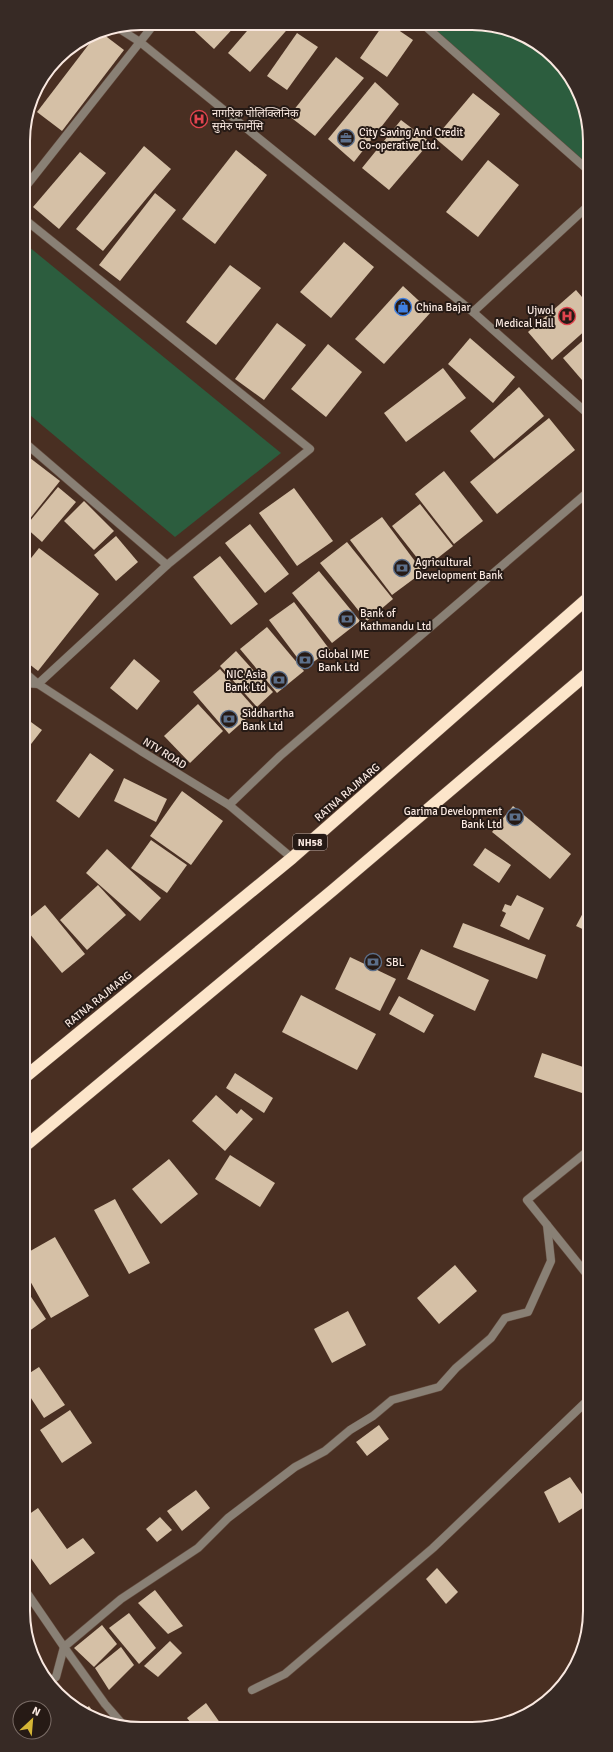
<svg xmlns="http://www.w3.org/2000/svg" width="613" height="1752" viewBox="0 0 613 1752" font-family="Signika,'Noto Sans Devanagari',sans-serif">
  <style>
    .green { fill: #2c5d3e }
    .building { fill: #d5c0a6 }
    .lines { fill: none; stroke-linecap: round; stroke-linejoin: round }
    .lane-casing { stroke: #654d40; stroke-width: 9 }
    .street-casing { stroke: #654d40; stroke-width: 9 }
    .highway-casing { stroke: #654d40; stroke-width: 13 }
    .lane { stroke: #898075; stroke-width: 8 }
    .street { stroke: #898075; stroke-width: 8 }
    .highway { stroke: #fce5ca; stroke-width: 12 }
    .labels { text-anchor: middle; stroke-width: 4; stroke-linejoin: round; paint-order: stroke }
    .shield { fill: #261a15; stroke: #baaaa3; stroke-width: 1 }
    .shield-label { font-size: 10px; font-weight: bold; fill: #f9e8e0 }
    .poi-label { font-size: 11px; fill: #f9e8e0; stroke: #261a15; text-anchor: start }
    .street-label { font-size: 11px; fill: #f9e8e0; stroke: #261a15 }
    .rim { fill: none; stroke: #f9e8e0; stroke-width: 2 }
  </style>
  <rect width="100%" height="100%" fill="#492f22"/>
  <g class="green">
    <path d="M 424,25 L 496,25 L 531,39 L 556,58 L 588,117 L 588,170 Z"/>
    <path d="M 23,242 L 281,453 L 175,537 L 24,410 Z"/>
  </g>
  <g class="building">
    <path d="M 186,23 L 237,24 L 214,49 Z"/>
    <path d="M 253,24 L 292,24 L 250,72 L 228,53 Z"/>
    <path d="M 383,25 L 391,25 L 413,40 L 387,77 L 360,58 Z"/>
    <path d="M 99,31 L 124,50 L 62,131 L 37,112 Z"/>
    <path d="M 297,33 L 318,47 L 287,90 L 267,76 Z"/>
    <path d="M 336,57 L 364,78 L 315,136 L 289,116 Z"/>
    <path d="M 375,82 L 399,104 L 354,162 L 328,139 Z"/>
    <path d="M 473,93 L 500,114 L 462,161 L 435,138 Z"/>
    <path d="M 401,120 L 430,142 L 389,190 L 362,168 Z"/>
    <path d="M 144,146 L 171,169 L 103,251 L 76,229 Z"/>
    <path d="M 236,150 L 267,175 L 215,244 L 182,219 Z"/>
    <path d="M 80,152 L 106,173 L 59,229 L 33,207 Z"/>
    <path d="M 488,160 L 519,185 L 478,237 L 446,212 Z"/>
    <path d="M 155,193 L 176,210 L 120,281 L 99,265 Z"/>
    <path d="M 344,242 L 374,267 L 331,318 L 300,292 Z"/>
    <path d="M 230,265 L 261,288 L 216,345 L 186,322 Z"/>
    <path d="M 403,286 L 431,312 L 384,364 L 355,339 Z"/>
    <path d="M 576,290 L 588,304 L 588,328 L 552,360 L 528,332 Z"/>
    <path d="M 277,323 L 306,345 L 264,400 L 235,379 Z"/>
    <path d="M 588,336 L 588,387 L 563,358 Z"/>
    <path d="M 470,338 L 515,377 L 493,403 L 448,364 Z"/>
    <path d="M 328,344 L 362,372 L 326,417 L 291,389 Z"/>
    <path d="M 443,368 L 466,398 L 406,442 L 384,413 Z"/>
    <path d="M 519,387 L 544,416 L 494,459 L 470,431 Z"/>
    <path d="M 549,418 L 575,450 L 497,514 L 470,482 Z"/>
    <path d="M 30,458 L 60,481 L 24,526 L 24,466 Z"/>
    <path d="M 444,471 L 483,521 L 454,544 L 415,494 Z"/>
    <path d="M 58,487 L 76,502 L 42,542 L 25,527 Z"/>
    <path d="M 294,488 L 333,541 L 297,566 L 259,513 Z"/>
    <path d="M 84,501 L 114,531 L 94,550 L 64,521 Z"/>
    <path d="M 420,504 L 453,546 L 425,568 L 392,526 Z"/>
    <path d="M 382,517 L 423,572 L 392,595 L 350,540 Z"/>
    <path d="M 250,524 L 289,574 L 265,593 L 225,543 Z"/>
    <path d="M 116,536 L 138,562 L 116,581 L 94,555 Z"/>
    <path d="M 347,542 L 393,599 L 367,621 L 320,563 Z"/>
    <path d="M 39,548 L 99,594 L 38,671 L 24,660 L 24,567 Z"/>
    <path d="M 220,556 L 258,604 L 231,625 L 193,577 Z"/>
    <path d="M 319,571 L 360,621 L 332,643 L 292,593 Z"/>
    <path d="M 294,602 L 330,650 L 305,668 L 269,620 Z"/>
    <path d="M 267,627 L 304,671 L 277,693 L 240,649 Z"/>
    <path d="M 236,651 L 273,692 L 257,707 L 220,666 Z"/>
    <path d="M 134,659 L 160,681 L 137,710 L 110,688 Z"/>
    <path d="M 220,669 L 256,710 L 229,734 L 193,692 Z"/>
    <path d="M 198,704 L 223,731 L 190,763 L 164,736 Z"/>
    <path d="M 24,717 L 42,730 L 24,753 Z"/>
    <path d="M 90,753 L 114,770 L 79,818 L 56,801 Z"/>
    <path d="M 124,778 L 167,799 L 156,822 L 114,801 Z"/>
    <path d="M 182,791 L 223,821 L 191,865 L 150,836 Z"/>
    <path d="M 513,806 L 571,854 L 550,879 L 492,832 Z"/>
    <path d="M 151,840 L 187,865 L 167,893 L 131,868 Z"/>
    <path d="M 485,848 L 511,865 L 499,883 L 473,865 Z"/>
    <path d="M 107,849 L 161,898 L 140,921 L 86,873 Z"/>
    <path d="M 98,885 L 126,915 L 87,950 L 60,920 Z"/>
    <path d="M 517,895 L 544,908 L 529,940 L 500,926 L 506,913 L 502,911 L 505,904 L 511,906 Z"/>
    <path d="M 45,905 L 85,954 L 62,973 L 24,927 L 24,922 Z"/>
    <path d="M 584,911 L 589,913 L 589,932 L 576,926 Z"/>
    <path d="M 463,923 L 546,955 L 537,979 L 453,947 Z"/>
    <path d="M 421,949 L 489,980 L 475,1011 L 407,979 Z"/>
    <path d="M 350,957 L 396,979 L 380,1011 L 335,989 Z"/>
    <path d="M 301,995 L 376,1034 L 357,1070 L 282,1032 Z"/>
    <path d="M 399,996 L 434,1015 L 424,1033 L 389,1014 Z"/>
    <path d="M 542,1053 L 589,1069 L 589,1082 L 585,1094 L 534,1077 Z"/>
    <path d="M 235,1073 L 273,1098 L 264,1113 L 226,1088 Z"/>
    <path d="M 216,1095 L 237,1114 L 241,1109 L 253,1119 L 225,1151 L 192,1121 Z"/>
    <path d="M 230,1155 L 275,1183 L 260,1207 L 215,1179 Z"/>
    <path d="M 169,1159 L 198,1194 L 161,1224 L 132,1189 Z"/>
    <path d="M 115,1199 L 150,1263 L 129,1274 L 94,1210 Z"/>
    <path d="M 55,1237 L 89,1296 L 51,1318 L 25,1272 L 25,1254 Z"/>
    <path d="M 455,1265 L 477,1291 L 439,1324 L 417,1298 Z"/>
    <path d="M 25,1288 L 46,1319 L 25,1334 Z"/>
    <path d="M 348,1311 L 366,1345 L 332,1363 L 314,1329 Z"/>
    <path d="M 39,1367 L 65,1405 L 44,1418 L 25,1389 L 25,1376 Z"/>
    <path d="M 70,1410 L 92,1443 L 62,1463 L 40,1430 Z"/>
    <path d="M 379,1425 L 389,1439 L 367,1456 L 356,1442 Z"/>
    <path d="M 570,1477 L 589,1504 L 559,1523 L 544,1492 Z"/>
    <path d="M 196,1490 L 210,1508 L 182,1531 L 167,1511 Z"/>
    <path d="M 38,1508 L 67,1549 L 83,1538 L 95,1553 L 50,1585 L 25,1550 L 25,1517 Z"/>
    <path d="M 160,1517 L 172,1530 L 157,1542 L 146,1529 Z"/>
    <path d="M 437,1568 L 458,1592 L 446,1604 L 426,1579 Z"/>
    <path d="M 155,1590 L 183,1626 L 168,1634 L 138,1603 Z"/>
    <path d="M 129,1613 L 156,1648 L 139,1664 L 109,1628 Z"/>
    <path d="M 102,1625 L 117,1644 L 94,1667 L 74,1648 Z"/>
    <path d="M 170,1641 L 182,1653 L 158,1677 L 144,1666 Z"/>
    <path d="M 121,1647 L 134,1665 L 109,1690 L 95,1668 Z"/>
    <path d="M 206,1703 L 223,1727 L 194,1727 L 187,1718 Z"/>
    <path d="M 89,1706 L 99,1720 L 82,1712 Z"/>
  </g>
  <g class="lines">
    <g class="lane-casing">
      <path id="lane" d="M 229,805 L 280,756 L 588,492"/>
    </g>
    <g class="street-casing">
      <g id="street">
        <path d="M 424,25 L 588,170"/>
        <path d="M 118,28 L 140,42 L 473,312 L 588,414"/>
        <path d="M 23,190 L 155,23"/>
        <path d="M 23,218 L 310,449 L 167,565 L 38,684 L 24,683"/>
        <path d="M 473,312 L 588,206"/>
        <path d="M 24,442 L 167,565"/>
        <path d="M 24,672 L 38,684 L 141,751 L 229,805 L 292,858"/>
        <path d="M 589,1150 L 527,1200 L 589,1277"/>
        <path d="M 25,1590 L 64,1647 L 105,1704 L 125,1727"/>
        <path d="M 48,1682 L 56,1677 L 64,1647 L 121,1599 L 198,1548 L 228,1518 L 295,1467 L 325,1451 L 350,1430 L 373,1416 L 392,1400 L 439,1387 L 456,1368 L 491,1338 L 505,1318 L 528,1312 L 551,1261 L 547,1225"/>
        <path d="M 252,1690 L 285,1674 L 433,1548 L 589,1399"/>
      </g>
    </g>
    <g class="highway-casing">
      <g id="highway">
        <path d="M 25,1077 L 292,858 L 588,598"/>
        <path d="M 25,1146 L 333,890 L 588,673"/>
      </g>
    </g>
    <use href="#lane" class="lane"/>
    <use href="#street" class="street"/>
    <use href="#highway" class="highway"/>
  </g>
  <defs>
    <g id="hospital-ring" transform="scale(0.9)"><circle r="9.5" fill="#261a15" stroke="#e0444e" stroke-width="1.5"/><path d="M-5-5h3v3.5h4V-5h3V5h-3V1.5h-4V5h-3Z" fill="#e0444e"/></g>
    <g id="office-ring" transform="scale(0.9)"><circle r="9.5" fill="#261a15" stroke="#5c6f8a" stroke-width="1.5"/><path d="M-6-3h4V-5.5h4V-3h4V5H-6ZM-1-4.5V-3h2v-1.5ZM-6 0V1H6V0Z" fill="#5c6f8a"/></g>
    <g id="shop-ring" transform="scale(0.9)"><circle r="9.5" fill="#261a15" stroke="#3f7fe0" stroke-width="1.5"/><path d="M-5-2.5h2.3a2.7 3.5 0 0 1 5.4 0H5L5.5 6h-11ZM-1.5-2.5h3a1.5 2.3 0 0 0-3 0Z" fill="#3f7fe0"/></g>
    <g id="bank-ring" transform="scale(0.9)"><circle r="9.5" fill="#261a15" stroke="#5c6f8a" stroke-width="1.5"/><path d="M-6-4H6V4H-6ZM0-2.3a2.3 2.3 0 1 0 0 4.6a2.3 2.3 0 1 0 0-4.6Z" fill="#5c6f8a"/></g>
  </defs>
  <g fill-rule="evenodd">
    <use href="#hospital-ring" x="199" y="119"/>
    <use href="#office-ring" x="346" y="138"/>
    <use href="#shop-ring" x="403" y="307"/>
    <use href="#hospital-ring" x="567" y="316"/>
    <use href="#bank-ring" x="402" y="568"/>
    <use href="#bank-ring" x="347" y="619"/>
    <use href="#bank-ring" x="305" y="660"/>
    <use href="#bank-ring" x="279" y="680"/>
    <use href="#bank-ring" x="229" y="719"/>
    <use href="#bank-ring" x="515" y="817"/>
    <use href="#bank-ring" x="373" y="962"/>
  </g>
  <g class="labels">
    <rect class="shield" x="293" y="834" width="34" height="16" rx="3"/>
    <g class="shield-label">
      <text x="310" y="846">NH58</text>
    </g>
    <g class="poi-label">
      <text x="212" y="117">नागरिक पोलिक्लिनिक<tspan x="212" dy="13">सुमेरु फार्मेसि</tspan></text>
      <text x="359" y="136">City Saving And Credit<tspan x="359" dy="13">Co-operative Ltd.</tspan></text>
      <text x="416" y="311">China Bajar</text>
      <text x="554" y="314" text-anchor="end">Ujwol<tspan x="554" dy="13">Medical Hall</tspan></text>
      <text x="415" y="566">Agricultural<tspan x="415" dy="13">Development Bank</tspan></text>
      <text x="360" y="617">Bank of<tspan x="360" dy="13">Kathmandu Ltd</tspan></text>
      <text x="318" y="658">Global IME<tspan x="318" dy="13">Bank Ltd</tspan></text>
      <text x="266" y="678" text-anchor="end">NIC Asia<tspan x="266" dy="13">Bank Ltd</tspan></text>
      <text x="242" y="717">Siddhartha<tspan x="242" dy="13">Bank Ltd</tspan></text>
      <text x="502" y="815" text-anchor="end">Garima Development<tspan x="502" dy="13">Bank Ltd</tspan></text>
      <text x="386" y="966">SBL</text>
    </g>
    <g class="street-label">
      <text transform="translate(165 753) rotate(32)" y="4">NTV ROAD</text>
      <text transform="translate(347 792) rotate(-41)" y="4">RATNA RAJMARG</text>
      <text transform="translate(98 999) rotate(-39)" y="4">RATNA RAJMARG</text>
    </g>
  </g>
  <path d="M0 0H613V1752H0ZM141 30H472A111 111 0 0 1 583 141V1611A111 111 0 0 1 472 1722H141A111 111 0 0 1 30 1611V141A111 111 0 0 1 141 30Z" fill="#372a25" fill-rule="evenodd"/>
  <path class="rim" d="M141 30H472A111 111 0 0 1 583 141V1611A111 111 0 0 1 472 1722H141A111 111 0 0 1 30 1611V141A111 111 0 0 1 141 30Z"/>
  <g transform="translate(32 1720) rotate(26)"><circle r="19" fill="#261a15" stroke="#7a6c66"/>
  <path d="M0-3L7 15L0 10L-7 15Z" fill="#d5b535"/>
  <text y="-6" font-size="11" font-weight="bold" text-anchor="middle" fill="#f9e8e0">N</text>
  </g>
</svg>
